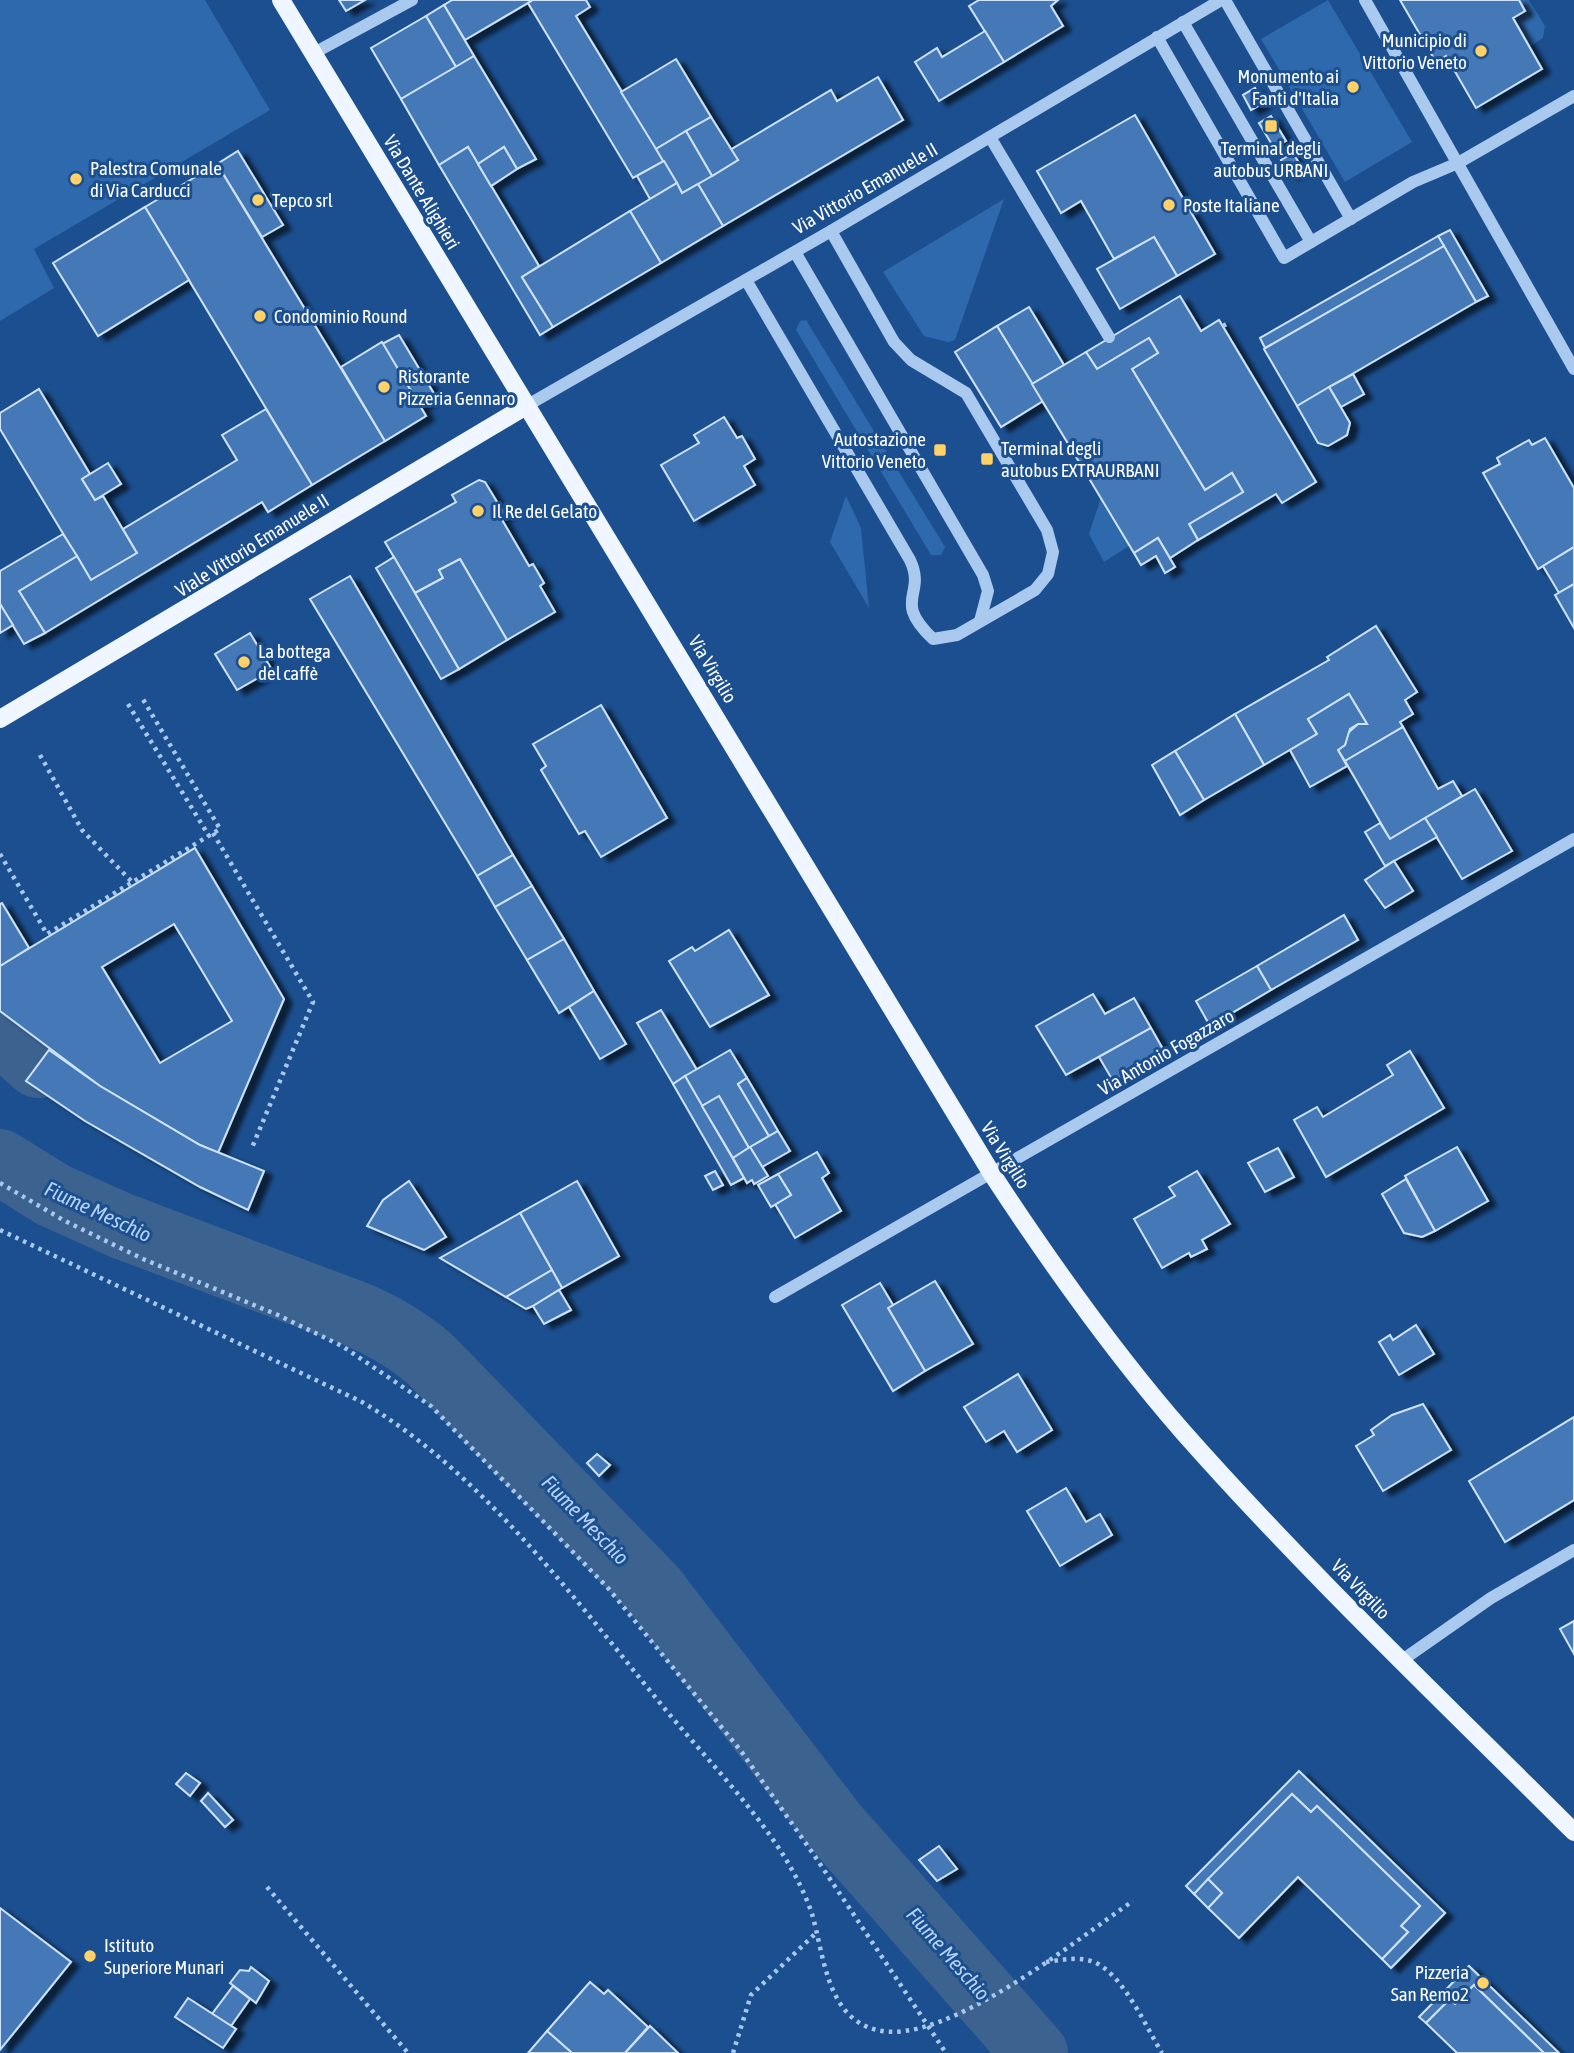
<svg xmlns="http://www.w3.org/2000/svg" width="1574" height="2053" viewBox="0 0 1574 2053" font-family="'Asap Condensed',sans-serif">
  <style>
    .green { fill: #2e69ad }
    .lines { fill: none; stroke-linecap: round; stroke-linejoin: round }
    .river { stroke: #3c6290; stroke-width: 66 }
    .building { fill: #4478b7; stroke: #cfe3fa; stroke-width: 2; fill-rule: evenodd; filter: url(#shadow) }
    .path { stroke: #a9c9ee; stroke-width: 4.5; stroke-dasharray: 3.5 5; stroke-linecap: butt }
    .minor { stroke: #a9c9ee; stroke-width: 12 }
    .major { stroke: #f0f6ff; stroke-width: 18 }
    .poi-dot { fill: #ffd166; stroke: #1b4f8f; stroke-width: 2.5 }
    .labels { text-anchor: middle; stroke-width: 6; stroke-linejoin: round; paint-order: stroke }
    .poi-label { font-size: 19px; fill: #fff; stroke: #1b4f8f; text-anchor: start }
    .street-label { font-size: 19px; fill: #fff; stroke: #1b4f8f }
    .water-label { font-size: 21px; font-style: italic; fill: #b5d3f5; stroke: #1b4f8f }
  </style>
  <defs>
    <filter id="shadow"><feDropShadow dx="8" dy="4.5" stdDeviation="2" flood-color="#0009"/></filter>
  </defs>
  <rect width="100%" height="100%" fill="#1b4f8f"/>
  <g class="green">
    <path d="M 0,0 L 205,0 L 270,110 L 34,249 L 54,288 L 0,321 Z"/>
    <path d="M 1328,0 L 1412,142 L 1345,182 L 1261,39 Z"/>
    <path d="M 1519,0 L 1529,0 L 1545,26 L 1543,38 L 1529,47 L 1513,18 L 1525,11 Z"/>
    <path d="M 1004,199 L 955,340 L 948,342 L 924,336 L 883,272 Z"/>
    <path d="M 806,320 L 945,547 L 941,555 L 931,555 L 796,330 L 800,321 Z"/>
    <path d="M 846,496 L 861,528 L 869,608 L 830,542 Z"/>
    <path d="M 1101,497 L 1129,546 L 1104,562 L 1089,534 Z"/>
  </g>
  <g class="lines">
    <g class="river">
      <path d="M 0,1032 L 38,1065"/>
      <path d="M 0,1162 L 53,1195 L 122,1226 L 353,1313 C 383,1325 407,1339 431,1360 L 654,1590 L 833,1824 L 1035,2053"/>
    </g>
  </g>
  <g class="building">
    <path d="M 339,0 L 365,0 L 346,11 Z"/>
    <path d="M 452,0 L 533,0 L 465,40 L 444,5 Z"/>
    <path d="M 533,0 L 586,0 L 590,7 L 576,16 L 664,161 L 633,178 L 528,3 Z"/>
    <path d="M 979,0 L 1058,0 L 1051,6 L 1063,26 L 1004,62 L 969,6 Z"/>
    <path d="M 1400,0 L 1519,0 L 1525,11 L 1513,18 L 1542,69 L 1476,108 L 1446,56 L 1436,62 Z"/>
    <path d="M 444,5 L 474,56 L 456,67 L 426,16 Z"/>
    <path d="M 426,16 L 456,67 L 401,99 L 371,48 Z"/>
    <path d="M 985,31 L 1004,62 L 939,101 L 915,62 L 937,48 L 942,57 Z"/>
    <path d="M 474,56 L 536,159 L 517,169 L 504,147 L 478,164 L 468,147 L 439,165 L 401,99 Z"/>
    <path d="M 676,59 L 711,117 L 656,149 L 621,92 Z"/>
    <path d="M 878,77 L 903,120 L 723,226 L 698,184 L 738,160 L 730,150 L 831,90 L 837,101 Z"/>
    <path d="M 1255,88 L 1263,103 L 1251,110 L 1243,95 Z"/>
    <path d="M 1135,115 L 1215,254 L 1177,276 L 1154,237 L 1114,259 L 1081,201 L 1061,213 L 1037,171 Z"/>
    <path d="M 1271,116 L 1286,141 L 1274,148 L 1259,123 Z"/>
    <path d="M 711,117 L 738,160 L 712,176 L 686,131 Z"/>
    <path d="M 686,131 L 712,176 L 682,193 L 656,149 Z"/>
    <path d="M 468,147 L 539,266 L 522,277 L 553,327 L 540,335 L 439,165 Z"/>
    <path d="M 504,147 L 517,169 L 491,186 L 478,164 Z"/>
    <path d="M 238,151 L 283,225 L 262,237 L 217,164 Z"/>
    <path d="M 1293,153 L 1302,168 L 1290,175 L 1281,160 Z"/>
    <path d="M 664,161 L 677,183 L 650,199 L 637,176 Z"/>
    <path d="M 217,164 L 385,441 L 312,485 L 145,207 Z"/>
    <path d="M 677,183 L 682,193 L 698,184 L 723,226 L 661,263 L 630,211 Z"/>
    <path d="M 145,207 L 189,280 L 98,336 L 53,263 Z"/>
    <path d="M 630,211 L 661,263 L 553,327 L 522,277 Z"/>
    <path d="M 1450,230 L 1488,296 L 1476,302 L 1438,236 Z"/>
    <path d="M 1438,236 L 1444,246 L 1265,348 L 1260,338 Z"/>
    <path d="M 1154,237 L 1177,276 L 1120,309 L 1097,269 Z"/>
    <path d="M 1444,246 L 1476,302 L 1297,406 L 1264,349 Z"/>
    <path d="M 1180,296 L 1201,331 L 1219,320 L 1316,482 L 1282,503 L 1276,494 L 1198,540 L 1189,524 L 1243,492 L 1232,473 L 1205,490 L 1132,369 L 1158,353 L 1149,338 L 1097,369 L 1086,352 Z"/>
    <path d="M 1029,307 L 1064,365 L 1032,384 L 997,326 Z"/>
    <path d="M 997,326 L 1043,401 L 1001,427 L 955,352 Z"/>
    <path d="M 399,335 L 436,397 L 420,406 L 382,344 Z"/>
    <path d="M 1149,338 L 1158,353 L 1132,369 L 1205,490 L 1232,473 L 1243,492 L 1189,524 L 1198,540 L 1170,558 L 1158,538 L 1134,553 L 1032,384 L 1086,352 L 1097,369 Z"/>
    <path d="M 382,342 L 426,416 L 385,441 L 341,367 Z"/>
    <path d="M 1353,374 L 1364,394 L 1341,407 L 1329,387 Z"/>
    <path d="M 1329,387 L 1350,423 L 1347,435 L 1328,446 L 1318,443 L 1297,406 Z"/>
    <path d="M 39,389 L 90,474 L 82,479 L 95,500 L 103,496 L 137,553 L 91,580 L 0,429 L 0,413 Z"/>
    <path d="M 266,409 L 312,485 L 268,512 L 262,502 L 45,633 L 19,591 L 77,556 L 91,580 L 137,553 L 123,529 L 237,460 L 222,435 Z"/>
    <path d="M 724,417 L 737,438 L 742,436 L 755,459 L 744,466 L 755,485 L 694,521 L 661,465 L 699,443 L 694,435 Z"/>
    <path d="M 1545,438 L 1574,488 L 1574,547 L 1538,569 L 1483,473 L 1500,464 L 1497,458 L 1529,440 L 1532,445 Z"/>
    <path d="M 108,463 L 121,484 L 95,500 L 82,479 Z"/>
    <path d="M 479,480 L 485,482 L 505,515 L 501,518 L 529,566 L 533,564 L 544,583 L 540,586 L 555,612 L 507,640 L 460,559 L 439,570 L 443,578 L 415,593 L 385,542 L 456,502 L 452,495 Z"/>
    <path d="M 63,534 L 77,556 L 19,591 L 45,633 L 24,644 L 0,604 L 0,571 Z"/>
    <path d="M 1158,538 L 1175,567 L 1165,573 L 1156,556 L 1141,565 L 1134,553 Z"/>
    <path d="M 1574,547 L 1574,584 L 1559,593 L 1543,566 Z"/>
    <path d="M 394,557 L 459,669 L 441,679 L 376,568 Z"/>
    <path d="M 460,559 L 507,640 L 459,669 L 415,593 L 443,578 L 439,570 Z"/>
    <path d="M 350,576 L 513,855 L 477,876 L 310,599 Z"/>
    <path d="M 1574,584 L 1574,628 L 1555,595 Z"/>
    <path d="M 0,604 L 13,625 L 0,633 Z"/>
    <path d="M 1376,626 L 1417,692 L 1405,700 L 1413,714 L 1400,722 L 1403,727 L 1345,761 L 1338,750 L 1345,745 L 1348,733 L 1358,724 L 1367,724 L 1349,694 L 1308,719 L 1317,734 L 1264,765 L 1235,714 L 1329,660 L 1327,657 Z"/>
    <path d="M 250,633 L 272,670 L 237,690 L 215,654 Z"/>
    <path d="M 1349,694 L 1367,724 L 1358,724 L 1350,729 L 1345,745 L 1338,750 L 1347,766 L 1310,787 L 1290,750 L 1317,734 L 1308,719 Z"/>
    <path d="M 601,705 L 667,818 L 601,857 L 585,831 L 579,834 L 541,770 L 546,766 L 533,744 Z"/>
    <path d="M 1235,714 L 1264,765 L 1204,800 L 1175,751 Z"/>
    <path d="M 1403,727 L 1438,789 L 1453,781 L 1462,796 L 1390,839 L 1345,761 Z"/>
    <path d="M 1175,751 L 1204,800 L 1180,815 L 1152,765 Z"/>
    <path d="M 1475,789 L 1512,851 L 1462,879 L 1425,818 Z"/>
    <path d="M 1425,818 L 1437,837 L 1385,866 L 1365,832 L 1380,823 L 1390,839 Z"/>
    <path d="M 195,848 L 284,999 L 218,1153 L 200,1145 L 100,1086 L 0,1011 L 0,966 ZM 174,924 L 232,1021 L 160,1063 L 102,967 Z"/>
    <path d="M 513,855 L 532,886 L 495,907 L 477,876 Z"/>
    <path d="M 1394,861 L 1413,891 L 1385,908 L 1365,880 Z"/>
    <path d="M 532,886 L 564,939 L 527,960 L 495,907 Z"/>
    <path d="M 2,903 L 29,948 L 0,966 L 0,904 Z"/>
    <path d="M 1344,915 L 1358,940 L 1271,990 L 1257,966 Z"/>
    <path d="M 729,930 L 769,995 L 710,1027 L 669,961 L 692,947 L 695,951 Z"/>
    <path d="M 564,939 L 594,991 L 559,1013 L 527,960 Z"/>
    <path d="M 1257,966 L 1271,990 L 1210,1026 L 1196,1001 Z"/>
    <path d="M 594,991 L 626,1044 L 600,1059 L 569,1007 Z"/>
    <path d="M 1093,994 L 1105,1014 L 1134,998 L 1151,1028 L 1066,1075 L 1036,1026 Z"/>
    <path d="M 661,1010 L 697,1070 L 673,1084 L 637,1023 Z"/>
    <path d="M 1151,1028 L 1164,1051 L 1113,1081 L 1099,1057 Z"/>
    <path d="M 49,1050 L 100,1086 L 200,1145 L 264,1171 L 248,1210 L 200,1187 L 85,1121 L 26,1081 Z"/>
    <path d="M 730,1050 L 747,1078 L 738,1084 L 769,1136 L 749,1148 L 719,1096 L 702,1106 L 685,1076 Z"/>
    <path d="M 1410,1051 L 1444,1108 L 1326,1177 L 1294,1120 L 1317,1107 L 1323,1117 L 1393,1075 L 1387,1065 Z"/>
    <path d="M 685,1076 L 744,1178 L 731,1185 L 673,1084 Z"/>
    <path d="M 747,1078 L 778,1131 L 769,1136 L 738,1084 Z"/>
    <path d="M 719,1096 L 749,1148 L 733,1158 L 702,1106 Z"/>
    <path d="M 778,1131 L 790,1151 L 762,1167 L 750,1147 Z"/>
    <path d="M 750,1147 L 768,1176 L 754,1184 L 752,1180 L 747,1183 L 733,1158 Z"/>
    <path d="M 1457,1147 L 1488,1201 L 1435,1231 L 1405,1176 Z"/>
    <path d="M 1278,1148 L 1294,1177 L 1265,1192 L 1248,1163 Z"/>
    <path d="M 817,1152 L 829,1173 L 822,1178 L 841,1211 L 795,1238 L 775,1204 L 791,1195 L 778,1174 Z"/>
    <path d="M 715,1171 L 723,1185 L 713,1190 L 705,1176 Z"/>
    <path d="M 1197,1171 L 1230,1224 L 1202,1240 L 1207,1249 L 1191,1257 L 1189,1253 L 1162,1268 L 1134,1219 L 1175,1196 L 1169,1187 Z"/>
    <path d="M 778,1174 L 791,1195 L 771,1207 L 758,1185 Z"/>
    <path d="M 1406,1179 L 1435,1231 L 1422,1237 L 1404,1233 L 1382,1194 Z"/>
    <path d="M 409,1181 L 446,1237 L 424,1250 L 367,1226 L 383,1200 Z"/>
    <path d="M 577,1181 L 619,1256 L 562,1288 L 520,1213 Z"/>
    <path d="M 520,1213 L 552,1270 L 506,1297 L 440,1258 Z"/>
    <path d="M 552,1270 L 562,1288 L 533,1306 L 526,1309 L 506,1297 Z"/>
    <path d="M 935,1281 L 973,1344 L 925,1371 L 888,1308 Z"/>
    <path d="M 880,1283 L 893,1305 L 888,1308 L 925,1371 L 893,1391 L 842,1305 Z"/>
    <path d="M 559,1290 L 571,1310 L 544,1324 L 533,1306 Z"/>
    <path d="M 1416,1325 L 1434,1354 L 1399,1375 L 1379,1342 L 1390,1335 L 1393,1340 Z"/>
    <path d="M 1018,1374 L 1052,1430 L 1017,1452 L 1004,1431 L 986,1442 L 964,1407 Z"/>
    <path d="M 1423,1404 L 1451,1450 L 1383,1491 L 1356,1446 L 1374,1435 L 1371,1430 L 1392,1415 Z"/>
    <path d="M 1574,1417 L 1574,1500 L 1505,1542 L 1469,1481 Z"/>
    <path d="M 597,1454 L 610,1465 L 599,1476 L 587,1463 Z"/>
    <path d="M 1066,1488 L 1086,1522 L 1100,1514 L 1112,1535 L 1060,1566 L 1027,1511 Z"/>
    <path d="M 1574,1621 L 1574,1654 L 1560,1629 Z"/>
    <path d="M 1299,1771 L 1445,1913 L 1391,1968 L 1382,1959 L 1408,1932 L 1401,1926 L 1420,1906 L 1317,1806 L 1311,1812 L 1292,1794 L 1194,1894 L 1186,1886 Z"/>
    <path d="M 186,1773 L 200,1783 L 190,1796 L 176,1784 Z"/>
    <path d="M 208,1793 L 233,1820 L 225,1827 L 201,1801 Z"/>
    <path d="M 1292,1794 L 1311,1812 L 1317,1806 L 1420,1906 L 1401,1926 L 1408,1932 L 1382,1959 L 1298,1877 L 1239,1938 L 1208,1908 L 1222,1893 L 1208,1879 Z"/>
    <path d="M 939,1846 L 957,1869 L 937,1881 L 919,1860 Z"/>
    <path d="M 1208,1879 L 1222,1893 L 1208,1908 L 1194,1894 Z"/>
    <path d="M 0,1908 L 71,1962 L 0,2050 Z"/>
    <path d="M 1469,1966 L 1559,2053 L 1544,2053 L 1474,1985 L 1455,2004 L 1450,1999 L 1426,2023 L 1419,2017 Z"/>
    <path d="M 251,1967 L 269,1981 L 256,2003 L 230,1983 L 240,1970 L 249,1971 Z"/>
    <path d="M 590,1982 L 604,1994 L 608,1990 L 648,2027 L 625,2053 L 572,2053 L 547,2031 Z"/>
    <path d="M 1474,1985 L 1544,2053 L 1457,2053 L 1426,2023 L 1450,1999 L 1455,2004 Z"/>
    <path d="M 233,1986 L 250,1999 L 231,2026 L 212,2014 Z"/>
    <path d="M 188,1998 L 236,2029 L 223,2048 L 175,2017 Z"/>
    <path d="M 650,2026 L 678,2053 L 625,2053 Z"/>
    <path d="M 547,2031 L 572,2053 L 528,2053 Z"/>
  </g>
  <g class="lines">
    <g class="path">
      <path d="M 1223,326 L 1230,322"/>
      <path d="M 128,704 L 209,836"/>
      <path d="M 40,755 L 82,830 L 132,882"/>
      <path d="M 213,833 L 313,1002 L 251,1150"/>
      <path d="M 0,854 L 47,934 L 220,829 L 141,696"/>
      <path d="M 0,1183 L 65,1221 L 143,1259 L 278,1315 L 342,1346 L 431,1406 L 608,1588 L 741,1751 L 814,1855 L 946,2053"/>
      <path d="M 0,1230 L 362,1402 C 484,1474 576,1601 665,1709 C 704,1756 749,1802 782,1853 C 794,1872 805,1893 812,1914 C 824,1954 826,2018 877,2030 C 945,2047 1077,1939 1133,1901"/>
      <path d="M 267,1887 L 408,2053"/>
      <path d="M 1046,1962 C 1062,1960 1078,1956 1094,1962 C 1123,1974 1146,2027 1162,2053"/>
      <path d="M 733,2053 L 751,1995 L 816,1933"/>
    </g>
    <g class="minor">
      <path d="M 1225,0 L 1351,219"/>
      <path d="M 1365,0 L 1574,369"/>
      <path d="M 1183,22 L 1311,242"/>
      <path d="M 1157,37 L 1284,258 L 1413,182 L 1458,163 L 1574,96"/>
      <path d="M 314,53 L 412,0"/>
      <path d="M 990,137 L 1109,337"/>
      <path d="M 795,252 L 983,575 L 988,591 L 980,621"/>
      <path d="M 746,280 L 910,560 C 927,596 891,599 933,639 L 957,635 L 1035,590 L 1048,574 L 1053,552 L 1047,530 L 966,393 L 911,360 L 894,342 L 831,231"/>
      <path d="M 526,406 L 831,231 L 1221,0"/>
      <path d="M 775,1297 L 1574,839"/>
      <path d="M 1401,1661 L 1491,1598 L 1574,1550"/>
    </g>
    <g class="major">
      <path d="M 281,0 L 992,1174 C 1051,1264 1113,1352 1184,1433 C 1307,1572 1443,1701 1574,1832"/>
      <path d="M 0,719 L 526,406"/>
    </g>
  </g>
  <g class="poi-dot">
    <circle cx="1481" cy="51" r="7"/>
    <circle cx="1353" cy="87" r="7"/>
    <rect x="1264" y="119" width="14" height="14" rx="3.5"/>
    <circle cx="76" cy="179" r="7"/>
    <circle cx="258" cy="200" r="7"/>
    <circle cx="1169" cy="205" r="7"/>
    <circle cx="260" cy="316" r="7"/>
    <circle cx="384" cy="387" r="7"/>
    <rect x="933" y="443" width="14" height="14" rx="3.5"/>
    <rect x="980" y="452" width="14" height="14" rx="3.5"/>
    <circle cx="478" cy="511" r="7"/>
    <circle cx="244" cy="662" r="7"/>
    <circle cx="90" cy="1956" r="7"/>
    <circle cx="1483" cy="1983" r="7"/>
  </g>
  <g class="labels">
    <g class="poi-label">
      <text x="1467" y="47" text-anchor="end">Municipio di<tspan x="1467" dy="22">Vittorio Veneto</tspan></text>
      <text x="1339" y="83" text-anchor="end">Monumento ai<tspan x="1339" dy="22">Fanti d'Italia</tspan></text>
      <text x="1271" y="155" text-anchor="middle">Terminal degli<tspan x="1271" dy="22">autobus URBANI</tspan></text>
      <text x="90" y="175">Palestra Comunale<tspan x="90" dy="22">di Via Carducci</tspan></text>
      <text x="272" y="207">Tepco srl</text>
      <text x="1183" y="212">Poste Italiane</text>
      <text x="274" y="323">Condominio Round</text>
      <text x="398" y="383">Ristorante<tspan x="398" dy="22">Pizzeria Gennaro</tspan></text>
      <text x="926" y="446" text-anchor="end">Autostazione<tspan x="926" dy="22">Vittorio Veneto</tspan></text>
      <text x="1001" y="455">Terminal degli<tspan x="1001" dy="22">autobus EXTRAURBANI</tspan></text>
      <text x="492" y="518">Il Re del Gelato</text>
      <text x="258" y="658">La bottega<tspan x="258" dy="22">del caffè</tspan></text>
      <text x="104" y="1952">Istituto<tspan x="104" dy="22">Superiore Munari</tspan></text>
      <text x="1469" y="1979" text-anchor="end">Pizzeria<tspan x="1469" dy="22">San Remo2</tspan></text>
    </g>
    <g class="street-label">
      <text transform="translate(865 188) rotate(-30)" y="7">Via Vittorio Emanuele II</text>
      <text transform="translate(422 192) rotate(59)" y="7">Via Dante Alighieri</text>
      <text transform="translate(252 545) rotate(-32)" y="7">Viale Vittorio Emanuele II</text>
      <text transform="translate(713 669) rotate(59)" y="7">Via Virgilio</text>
      <text transform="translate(1166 1052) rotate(-30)" y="7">Via Antonio Fogazzaro</text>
      <text transform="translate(1006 1155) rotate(58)" y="7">Via Virgilio</text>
      <text transform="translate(1361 1589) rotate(46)" y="7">Via Virgilio</text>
    </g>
    <g class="water-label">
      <text transform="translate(98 1212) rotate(25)" y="7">Fiume Meschio</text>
      <text transform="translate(585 1520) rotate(46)" y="7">Fiume Meschio</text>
      <text transform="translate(948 1954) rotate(49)" y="7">Fiume Meschio</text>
    </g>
  </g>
</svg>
